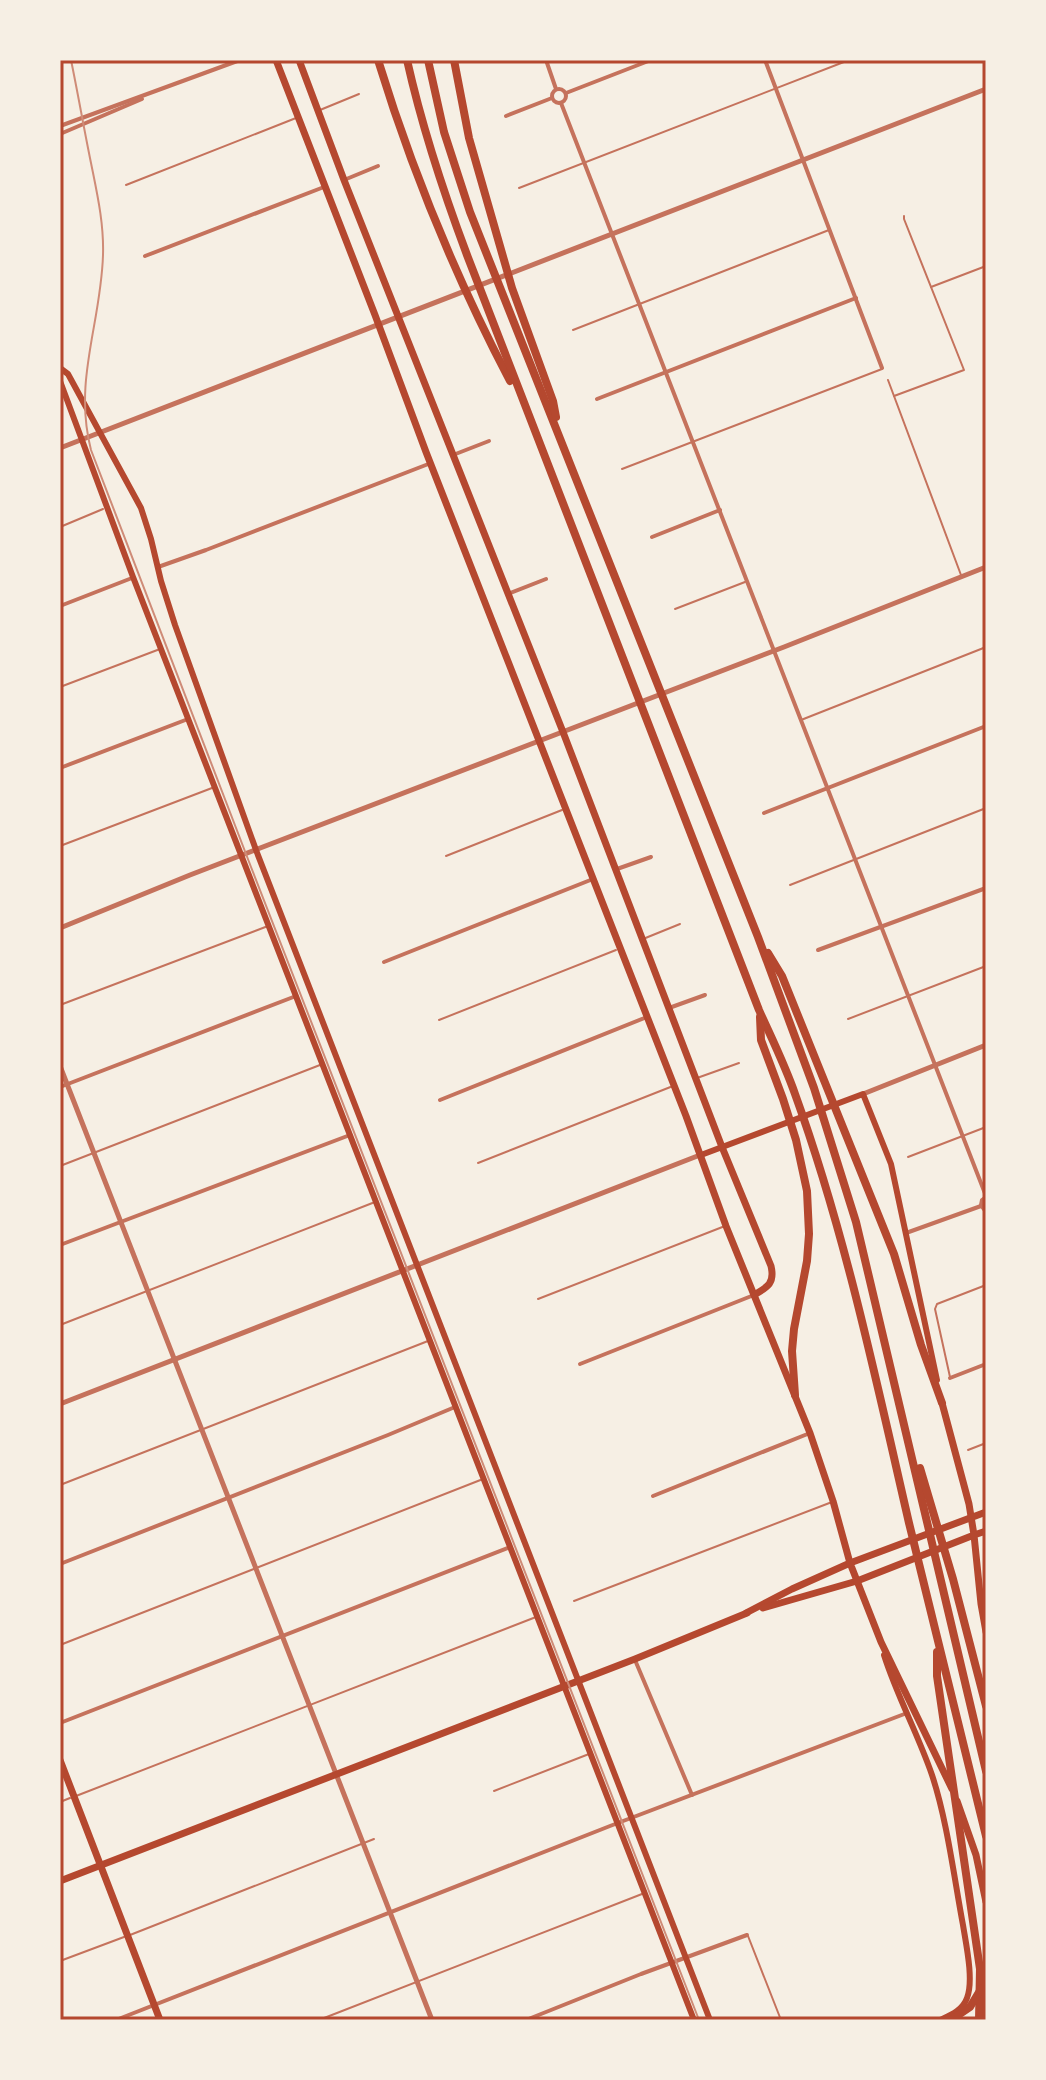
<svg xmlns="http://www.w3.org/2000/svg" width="1046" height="2080" viewBox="0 0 1046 2080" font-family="Bitter,serif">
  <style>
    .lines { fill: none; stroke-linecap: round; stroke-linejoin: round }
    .service { stroke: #c5725c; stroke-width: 2 }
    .minor { stroke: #c5725c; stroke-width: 4 }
    .tertiary { stroke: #c5725c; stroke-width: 5 }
    .secondary { stroke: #b5482f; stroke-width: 6 }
    .primary { stroke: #b5482f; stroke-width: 7 }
    .trunk { stroke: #b5482f; stroke-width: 7 }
    .motorway { stroke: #b5482f; stroke-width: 8 }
    .tram { stroke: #cf8b77; stroke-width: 2 }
    .neatline { fill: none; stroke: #b5482f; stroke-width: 3 }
  </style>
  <rect width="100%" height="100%" fill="#f6efe4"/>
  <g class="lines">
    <g class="service">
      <path d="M 320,110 L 359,94"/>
      <path d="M 126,185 L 296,118"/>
      <path d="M 519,188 L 849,60"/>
      <path d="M 931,287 L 986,266"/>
      <path d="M 573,330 L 829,230"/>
      <path d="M 888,380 L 961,575"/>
      <path d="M 894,396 L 964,370 L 904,219 L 904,216"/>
      <path d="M 622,469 L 882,369"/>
      <path d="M 60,527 L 103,509"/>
      <path d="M 675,609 L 745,582"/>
      <path d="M 60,687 L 160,649"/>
      <path d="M 801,720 L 986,647"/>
      <path d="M 60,846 L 212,788"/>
      <path d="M 446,856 L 562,810"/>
      <path d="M 790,885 L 986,808"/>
      <path d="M 643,939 L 680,924"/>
      <path d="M 60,1005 L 268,926"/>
      <path d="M 848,1019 L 986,966"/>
      <path d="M 439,1020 L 616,950"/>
      <path d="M 697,1078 L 739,1063"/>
      <path d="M 908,1157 L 986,1127"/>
      <path d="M 478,1163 L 673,1086"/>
      <path d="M 60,1166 L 320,1065"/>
      <path d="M 538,1299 L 725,1226"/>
      <path d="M 60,1325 L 375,1202"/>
      <path d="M 950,1377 L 935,1309 L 937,1304 L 986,1285"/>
      <path d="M 968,1450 L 986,1443"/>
      <path d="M 60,1485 L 428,1341"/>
      <path d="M 574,1601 L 832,1502"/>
      <path d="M 60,1645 L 483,1479"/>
      <path d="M 494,1791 L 589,1754"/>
      <path d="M 76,1796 L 536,1617"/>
      <path d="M 60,1802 L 70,1798"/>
      <path d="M 130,1935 L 374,1839"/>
      <path d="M 748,1936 L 781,2020"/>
      <path d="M 60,1961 L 124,1937"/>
      <path d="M 319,2020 L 642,1894"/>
    </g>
    <g class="minor">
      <path d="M 546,60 L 556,89"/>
      <path d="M 765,60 L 882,368"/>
      <circle cx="559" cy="96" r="7"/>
      <path d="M 566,93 L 651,60"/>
      <path d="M 561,103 L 986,1196"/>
      <path d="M 506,116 L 552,98"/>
      <path d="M 60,126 L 240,60"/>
      <path d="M 60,134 L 142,99"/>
      <path d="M 344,180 L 378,166"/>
      <path d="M 145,256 L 324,187"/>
      <path d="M 597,399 L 856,298"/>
      <path d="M 453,455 L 489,441"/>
      <path d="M 652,537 L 720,510"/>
      <path d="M 158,567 L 206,550 L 431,463"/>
      <path d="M 508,594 L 546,579"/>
      <path d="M 60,606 L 132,578"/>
      <path d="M 60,768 L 188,719"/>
      <path d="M 764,813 L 986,726"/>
      <path d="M 617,869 L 651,857"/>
      <path d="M 818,950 L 986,888"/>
      <path d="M 384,962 L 593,879"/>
      <path d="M 669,1008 L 705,995"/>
      <path d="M 60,1087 L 296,996"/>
      <path d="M 440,1100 L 647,1017"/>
      <path d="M 986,1197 L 982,1200 L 981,1205 L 986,1212"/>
      <path d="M 906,1233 L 981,1206"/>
      <path d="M 60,1245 L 350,1135"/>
      <path d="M 580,1364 L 754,1295"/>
      <path d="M 950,1378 L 986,1364"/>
      <path d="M 653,1496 L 810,1433"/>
      <path d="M 60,1564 L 388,1435 L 455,1407"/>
      <path d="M 635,1660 L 692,1795"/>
      <path d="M 60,1723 L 510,1547"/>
      <path d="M 116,2020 L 610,1826 L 907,1713"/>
      <path d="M 526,2020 L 641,1974 L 747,1935"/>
    </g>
    <g class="tertiary">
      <path d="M 60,448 L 986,89"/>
      <path d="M 60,928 L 190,875 L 784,647 L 986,567"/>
      <path d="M 60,1066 L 432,2020"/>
      <path d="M 863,1094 L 986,1045"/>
      <path d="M 60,1404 L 700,1155"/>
    </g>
    <g class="secondary">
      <path d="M 60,368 L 68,374 L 141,508 L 151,539 L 161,581 L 175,625 L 256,850 L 710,2020"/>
      <path d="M 60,381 L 133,577 L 694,2020"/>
      <path d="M 701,1155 L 863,1094 L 891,1164 L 937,1380"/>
      <path d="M 884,1655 C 897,1696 918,1734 932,1775 C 947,1820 954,1877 963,1925 C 966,1944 974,1980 967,1998 C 963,2010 951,2015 940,2020"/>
    </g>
    <g class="primary">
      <path d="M 276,60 L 375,315 L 426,452 L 686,1116 L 726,1226 L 810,1433 L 833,1501 L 850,1563 L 792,1589 L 746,1613"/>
      <path d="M 299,60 L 344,180 L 563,732 L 722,1147 L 771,1266 C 775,1283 768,1287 754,1295"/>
      <path d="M 763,1608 L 857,1581 L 974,1535 L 969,1504 L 942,1403"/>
      <path d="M 60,1760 L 160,2020"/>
      <path d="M 60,1881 L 635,1659 L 747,1613"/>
    </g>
    <g class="trunk">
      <path d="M 986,1531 L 974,1535 L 981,1604 L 986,1632"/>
      <path d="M 952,1789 L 881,1642 L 850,1563 L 986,1512"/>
      <path d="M 957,1801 L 976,1855 L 986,1902"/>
    </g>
    <g class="motorway">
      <path d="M 378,60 C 412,171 456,278 510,381"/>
      <path d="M 407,60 C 422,127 443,191 467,255 L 759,1010 C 771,1037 785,1065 795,1094 C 845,1232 876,1380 909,1523 C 934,1627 960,1731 986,1836"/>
      <path d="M 428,60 L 444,132 L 470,212 L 758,937 L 814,1088 L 856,1222 L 986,1771"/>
      <path d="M 454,60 L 469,138 L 512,288 L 553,401 L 556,417"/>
      <path d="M 768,953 L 782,976 L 894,1254 L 921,1345 L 942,1403"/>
      <path d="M 760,1017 L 761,1040 L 783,1099 L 796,1140 L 807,1191 L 809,1234 L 807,1261 L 794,1329 L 792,1351 L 795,1395"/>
      <path d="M 920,1468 L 953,1579 L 986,1706"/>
      <path d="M 937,1652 L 937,1676 L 980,1969 L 979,2020"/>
      <path d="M 951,2020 L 970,2007 L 981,1989"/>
    </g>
    <path class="tram" d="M 71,60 C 78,94 84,129 91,163 C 97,193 104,223 103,255 C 101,324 73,380 91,450 L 251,867 L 699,2020"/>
  </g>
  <rect width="1046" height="2080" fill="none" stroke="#f6efe4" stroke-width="124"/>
  <rect x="62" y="62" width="922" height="1956" class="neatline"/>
</svg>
